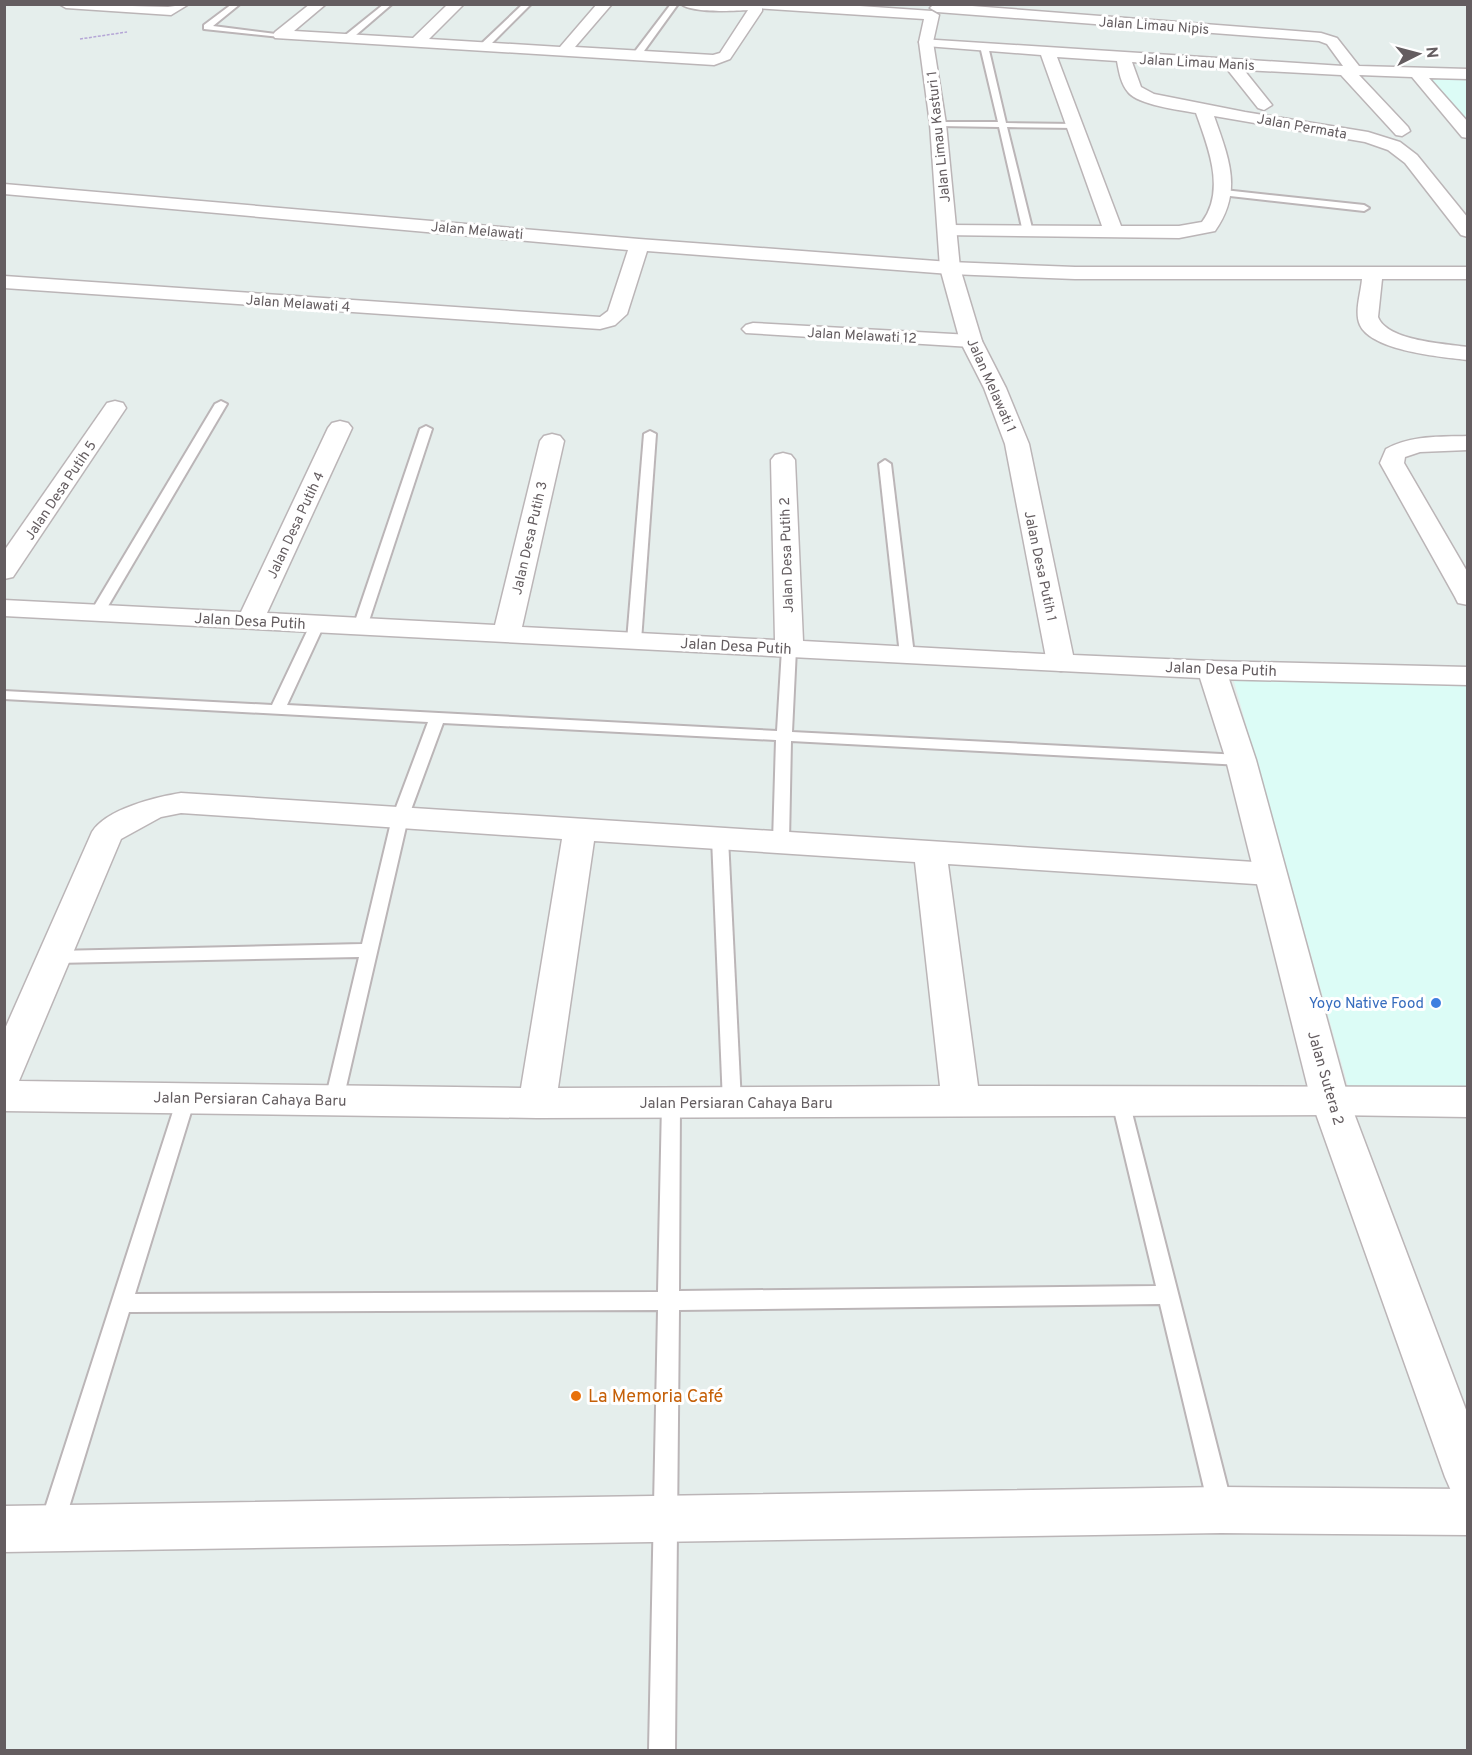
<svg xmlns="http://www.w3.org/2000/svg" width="1472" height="1755" viewBox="0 0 1472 1755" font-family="Overpass,sans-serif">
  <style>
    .commercial { fill: #dcfcf6 }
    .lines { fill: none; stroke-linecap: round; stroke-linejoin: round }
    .service-casing { stroke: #bbb5b7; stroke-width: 4 }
    .minor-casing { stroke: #bbb5b7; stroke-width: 3 }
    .tertiary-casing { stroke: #bbb5b7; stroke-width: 3 }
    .path { stroke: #b5a6d6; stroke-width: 1.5; stroke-dasharray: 3 1.5; stroke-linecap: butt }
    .service { fill: #fff; fill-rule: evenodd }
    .minor { fill: #fff; fill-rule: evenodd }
    .tertiary { fill: #fff; fill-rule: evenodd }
    .shop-dot { fill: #3f7fe0; stroke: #fff; stroke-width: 2 }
    .food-dot { fill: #e8710a; stroke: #fff; stroke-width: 2 }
    .labels { text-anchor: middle; stroke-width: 6; stroke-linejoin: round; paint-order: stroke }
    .far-street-label { font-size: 14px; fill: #645d60; stroke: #fff }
    .street-label { font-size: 15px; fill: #645d60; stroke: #fff }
    .shop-label { font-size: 15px; fill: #366cbe; stroke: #fff; text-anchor: end }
    .near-food-label { font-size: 18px; fill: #c56008; stroke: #fff; text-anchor: start }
  </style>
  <rect width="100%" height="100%" fill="#e5eeec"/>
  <g class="commercial">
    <path d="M 1422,71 L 1467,72 L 1467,124 Z"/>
    <path d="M 1233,678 L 1467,684 L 1467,1089 L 1348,1086 Z"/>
  </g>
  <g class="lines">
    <g class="service-casing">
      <g id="service">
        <path d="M 232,4 L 240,4 L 213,26 L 284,35 L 280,37 L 204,29 L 204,25 Z"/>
        <path d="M 384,4 L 392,4 L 349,41 L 343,41 L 343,37 Z"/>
        <path d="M 523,4 L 531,4 L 486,49 L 480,49 L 480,45 Z"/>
        <path d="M 671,4 L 678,4 L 639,58 L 633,58 L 633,54 Z"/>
        <path d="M 984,44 L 988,46 L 1006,123 L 1075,124 L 1079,126 L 1075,128 L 1007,127 L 1033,232 L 1028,235 L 1023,232 L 999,127 L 938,126 L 934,124 L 938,122 L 998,122 L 980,46 Z"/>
        <path d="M 1224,190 L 1364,205 L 1369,208 L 1364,211 L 1221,195 L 1221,191 Z"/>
        <path d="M 221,401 L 227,404 L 104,613 L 102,616 L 92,616 L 90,613 L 215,404 Z"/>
        <path d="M 426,426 L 432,429 L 367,627 L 365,630 L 355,630 L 353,627 L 420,429 Z"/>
        <path d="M 650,431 L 656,434 L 641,641 L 634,645 L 627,641 L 644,434 Z"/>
        <path d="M 885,460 L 891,464 L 914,655 L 907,659 L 900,655 L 879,464 Z"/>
        <path d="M 317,621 L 324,625 L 287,705 L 777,731 L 782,649 L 789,645 L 796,649 L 792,732 L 1241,755 L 1249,760 L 1241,765 L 791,741 L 789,842 L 787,846 L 775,846 L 773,842 L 776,740 L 443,723 L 408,818 L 343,1100 L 341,1105 L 334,1108 L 327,1105 L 325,1100 L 359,957 L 55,963 L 49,961 L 46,957 L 49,953 L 55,951 L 362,944 L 392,818 L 428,722 L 4,699 L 4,691 L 272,705 L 310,625 Z"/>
        <path d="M 720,833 L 726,834 L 728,838 L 741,1103 L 739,1108 L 732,1111 L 725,1108 L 723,1103 L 712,838 L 714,834 Z"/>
        <path d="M 186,1091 L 193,1094 L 195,1099 L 135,1294 L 658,1292 L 662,1103 L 664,1098 L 671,1095 L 678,1098 L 680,1103 L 679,1291 L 1156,1286 L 1112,1102 L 1114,1097 L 1121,1094 L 1128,1097 L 1233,1509 L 1229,1517 L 1221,1521 L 1213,1517 L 1209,1509 L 1160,1304 L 679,1310 L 675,1750 L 649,1750 L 658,1310 L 129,1312 L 63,1527 L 59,1535 L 51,1539 L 43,1535 L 39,1527 L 177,1099 L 179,1094 Z"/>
      </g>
    </g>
    <g class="minor-casing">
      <g id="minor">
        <path d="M 59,4 L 168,7 L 189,4 L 171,15 L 66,8 Z"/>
        <path d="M 310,4 L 326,4 L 294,31 L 413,38 L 448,4 L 464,4 L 429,39 L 560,47 L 597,4 L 612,4 L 575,47 L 713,55 L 720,53 L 748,10 C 733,11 692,13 681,4 L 762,4 L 762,11 L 730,59 L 714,65 L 275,38 L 273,35 L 275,32 Z"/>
        <path d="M 946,4 L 1321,33 L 1337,38 L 1359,66 L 1468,69 L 1468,79 L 1429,78 L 1468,122 L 1468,138 L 1462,137 L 1412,77 L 1359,75 L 1408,127 L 1410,131 L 1402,136 L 1396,135 L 1341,75 L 1244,70 L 1272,105 L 1264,110 L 1258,108 L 1227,69 L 1132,62 L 1141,87 L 1154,94 L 1245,112 L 1368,132 L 1400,142 L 1417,155 L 1468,218 L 1468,237 L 1461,235 L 1405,163 L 1388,150 L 1365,142 L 1214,116 C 1229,159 1243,191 1215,231 L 1179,238 L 941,235 L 939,231 L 941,227 L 948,225 L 1102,226 L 1041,55 L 926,46 L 921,45 L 919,42 L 921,39 L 1343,66 L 1327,44 L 1319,41 L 937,12 L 930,8 L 934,4 ZM 1057,57 L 1117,61 C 1119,72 1121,84 1128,92 C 1138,105 1180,110 1196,113 C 1208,147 1226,190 1202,222 L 1179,226 L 1121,226 Z"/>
        <path d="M 4,184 L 639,239 L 950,262 L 1075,267 L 1468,267 L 1468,279 L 1382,279 L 1378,317 C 1387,341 1446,344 1468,347 L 1468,360 C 1442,357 1372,351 1360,325 C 1354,312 1361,293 1362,279 L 1075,279 L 950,274 L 647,251 L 627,314 L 615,325 L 600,329 L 4,288 L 4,276 L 600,317 L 608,311 L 628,250 L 4,194 Z"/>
        <path d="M 753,323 L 971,335 L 979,336 L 982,341 L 979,346 L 971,347 L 746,333 L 742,329 L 746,325 Z"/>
        <path d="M 115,401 L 123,403 L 126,408 L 13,577 L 4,579 L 4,551 L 107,403 Z"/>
        <path d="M 340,421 L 348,423 L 352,428 L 267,613 L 495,625 L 540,441 L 544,436 L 552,434 L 560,436 L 564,441 L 522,627 L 775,640 L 771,460 L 775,455 L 783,453 L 791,455 L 795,460 L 803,641 L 1061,655 L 1071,657 L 1075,663 L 1071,669 L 1061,671 L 4,616 L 4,600 L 241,612 L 328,428 L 332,423 Z"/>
        <path d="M 1468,436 L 1468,450 L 1420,452 L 1405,457 L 1404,463 L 1468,573 L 1468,605 L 1458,603 L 1455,597 L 1380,463 L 1386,449 C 1411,435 1439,437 1468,436 Z"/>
        <path d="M 1212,661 L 1468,667 L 1468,685 L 1212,679 L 1202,676 L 1198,670 L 1202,664 Z"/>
        <path d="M 181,793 L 1270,863 L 1282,866 L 1286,874 L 1282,882 L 1270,885 L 948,864 L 978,1086 L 1468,1087 L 1468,1117 L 1330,1115 L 537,1118 L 4,1111 L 4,1031 L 92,832 C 106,809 156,797 181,793 ZM 181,813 L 562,839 L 521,1088 L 19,1081 L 121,839 L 161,817 ZM 594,841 L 915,862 L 940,1086 L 558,1088 Z"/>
        <path d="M 1221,1487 L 1468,1489 L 1468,1535 L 1221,1533 L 4,1552 L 4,1506 Z"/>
      </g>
    </g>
    <g class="tertiary-casing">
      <path id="tertiary" d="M 748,4 L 831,4 L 932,11 L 939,15 L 933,42 L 946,124 L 960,268 L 982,341 L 1006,388 L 1029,444 L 1073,655 L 1212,661 L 1222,664 L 1226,670 L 1256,760 L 1349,1100 L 1468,1415 L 1468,1499 L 1452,1493 L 1445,1477 L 1311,1100 L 1226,760 L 1200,678 L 1061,671 L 1051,669 L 1047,663 L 1005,444 L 984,388 L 960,341 L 940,268 L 930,124 L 919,42 L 924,19 L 755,8 Z"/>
    </g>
    <path class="path" d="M 80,39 L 127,32"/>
    <use href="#service" class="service"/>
    <use href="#minor" class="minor"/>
    <use href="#tertiary" class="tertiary"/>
  </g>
  <circle class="shop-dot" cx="1436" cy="1003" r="6"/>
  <circle class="food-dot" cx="576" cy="1396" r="6"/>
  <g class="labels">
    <g class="far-street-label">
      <text transform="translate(1154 25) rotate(4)" y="5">Jalan Limau Nipis</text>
      <text transform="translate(1197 62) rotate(3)" y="5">Jalan Limau Manis</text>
      <text transform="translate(1302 126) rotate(10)" y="5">Jalan Permata</text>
      <text transform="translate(938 137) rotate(-96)" y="5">Jalan Limau Kasturi 1</text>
      <text transform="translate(477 230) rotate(5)" y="5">Jalan Melawati</text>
      <text transform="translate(298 303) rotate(4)" y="5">Jalan Melawati 4</text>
      <text transform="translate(862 335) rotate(3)" y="5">Jalan Melawati 12</text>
      <text transform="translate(992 385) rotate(66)" y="5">Jalan Melawati 1</text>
      <text transform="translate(60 490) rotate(-56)" y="5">Jalan Desa Putih 5</text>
      <text transform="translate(295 525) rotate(-65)" y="5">Jalan Desa Putih 4</text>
      <text transform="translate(529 538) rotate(-77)" y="5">Jalan Desa Putih 3</text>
      <text transform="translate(786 555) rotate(-92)" y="5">Jalan Desa Putih 2</text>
      <text transform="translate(1041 566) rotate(78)" y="5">Jalan Desa Putih 1</text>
    </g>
    <g class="street-label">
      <text transform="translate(250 621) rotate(3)" y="5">Jalan Desa Putih</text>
      <text transform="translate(736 646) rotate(3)" y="5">Jalan Desa Putih</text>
      <text transform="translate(1221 669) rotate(2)" y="5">Jalan Desa Putih</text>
      <text transform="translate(1326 1078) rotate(74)" y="5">Jalan Sutera 2</text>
      <text transform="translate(250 1099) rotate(1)" y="5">Jalan Persiaran Cahaya Baru</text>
      <text x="736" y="1108">Jalan Persiaran Cahaya Baru</text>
    </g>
    <g class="shop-label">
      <text x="1424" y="1008">Yoyo Native Food</text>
    </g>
    <g class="near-food-label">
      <text x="588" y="1402">La Memoria Café</text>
    </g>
  </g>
  <rect width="1472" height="1755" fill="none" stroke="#645d60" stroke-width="12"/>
  <g transform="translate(1418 54) rotate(84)" stroke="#ffffff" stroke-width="4.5" paint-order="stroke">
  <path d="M0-4.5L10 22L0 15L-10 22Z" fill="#645d60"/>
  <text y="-9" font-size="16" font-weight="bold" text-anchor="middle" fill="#645d60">N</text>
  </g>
</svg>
